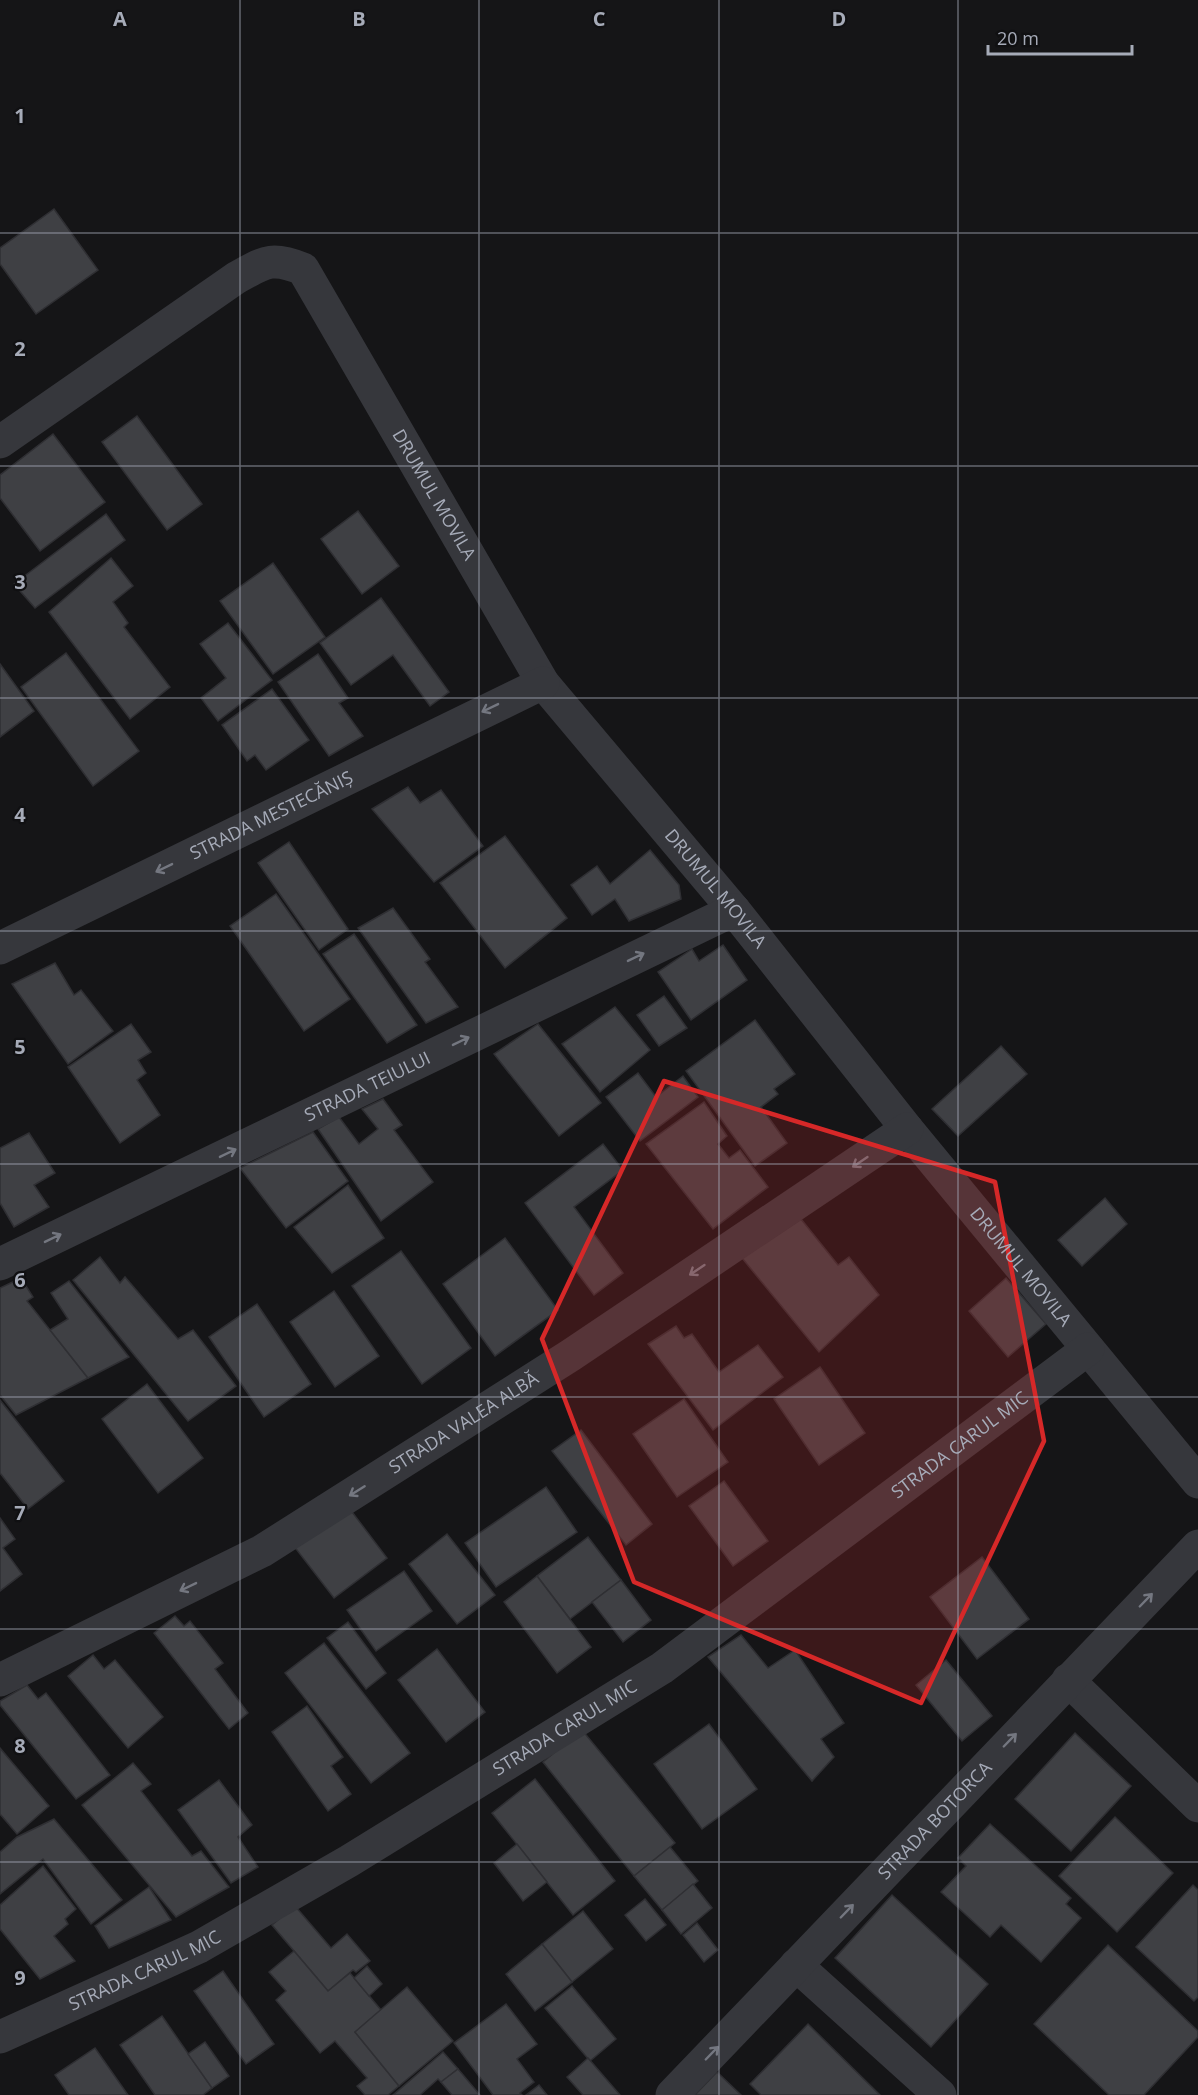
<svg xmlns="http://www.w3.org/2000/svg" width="1198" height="2095" viewBox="0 0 1198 2095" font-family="'Open Sans',sans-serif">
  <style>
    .building { fill: #3f4044; stroke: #2f2f33; stroke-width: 1.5 }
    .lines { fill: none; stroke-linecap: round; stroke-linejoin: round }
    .street { stroke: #36373c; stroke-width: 33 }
    .oneway { stroke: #747780 }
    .marked { fill: #d62828; fill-opacity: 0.2; stroke: #d62828; stroke-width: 4.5; stroke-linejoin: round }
    .grid { fill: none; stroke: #a6abb8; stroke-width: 1.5; stroke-opacity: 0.55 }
    .labels { text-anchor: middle; stroke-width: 4.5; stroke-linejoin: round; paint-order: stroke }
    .street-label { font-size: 18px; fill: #a6abb8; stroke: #101012 }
    .grid-label { font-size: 20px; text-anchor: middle; font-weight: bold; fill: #a6abb8; stroke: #101012; stroke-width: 4.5; stroke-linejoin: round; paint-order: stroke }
  </style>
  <rect width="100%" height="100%" fill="#151517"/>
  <g class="building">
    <path d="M 54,209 L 98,270 L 36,314 L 0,264 L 0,248 Z"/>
    <path d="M 137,416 L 202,504 L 167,530 L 102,442 Z"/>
    <path d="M 53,434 L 105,502 L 40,551 L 0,498 L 0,475 Z"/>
    <path d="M 358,511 L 399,566 L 362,594 L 321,539 Z"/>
    <path d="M 106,514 L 125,540 L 35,608 L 14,584 Z"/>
    <path d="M 111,558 L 133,586 L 113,602 L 128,623 L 124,627 L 170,687 L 130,719 L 49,612 Z"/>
    <path d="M 273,563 L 325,637 L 273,674 L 220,601 Z"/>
    <path d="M 381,598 L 449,692 L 430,706 L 393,655 L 351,685 L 320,643 Z"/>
    <path d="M 228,623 L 272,680 L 218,721 L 201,698 L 226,678 L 200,644 Z"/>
    <path d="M 66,653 L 139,751 L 93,786 L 21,687 Z"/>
    <path d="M 318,654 L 348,698 L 339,703 L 363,736 L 329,756 L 278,682 Z"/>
    <path d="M 0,664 L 34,711 L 0,737 Z"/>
    <path d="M 272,689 L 309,740 L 266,770 L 255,755 L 247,761 L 222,725 Z"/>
    <path d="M 408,787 L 420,803 L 441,790 L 483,846 L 434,882 L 372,809 Z"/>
    <path d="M 505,836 L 567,918 L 505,968 L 440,883 Z"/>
    <path d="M 289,842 L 348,929 L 319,950 L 258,863 Z"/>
    <path d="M 650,850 L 679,885 L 681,899 L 629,921 L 615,899 L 592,915 L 571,885 L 597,866 L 610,884 Z"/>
    <path d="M 276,894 L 350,999 L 304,1031 L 230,926 Z"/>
    <path d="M 393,908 L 430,959 L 425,962 L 458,1007 L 426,1023 L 358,928 Z"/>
    <path d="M 354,934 L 417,1025 L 387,1043 L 323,954 Z"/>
    <path d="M 723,945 L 747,980 L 691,1020 L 658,972 L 692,949 L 699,961 Z"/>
    <path d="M 55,963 L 74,995 L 81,990 L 113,1031 L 68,1064 L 12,984 Z"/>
    <path d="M 664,996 L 687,1028 L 659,1046 L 637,1015 Z"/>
    <path d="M 615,1007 L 650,1050 L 600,1092 L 562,1044 Z"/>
    <path d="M 755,1020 L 795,1074 L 774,1089 L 778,1094 L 761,1107 L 787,1143 L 755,1166 L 686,1071 Z"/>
    <path d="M 131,1024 L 151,1052 L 138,1060 L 146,1073 L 137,1080 L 160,1115 L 120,1143 L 68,1067 Z"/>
    <path d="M 538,1024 L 601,1103 L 559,1136 L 494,1054 Z"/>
    <path d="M 1001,1046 L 1027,1074 L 958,1136 L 932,1109 Z"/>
    <path d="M 638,1073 L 656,1097 L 683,1076 L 698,1097 L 640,1141 L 606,1097 Z"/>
    <path d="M 383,1099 L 402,1125 L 394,1130 L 433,1182 L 381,1221 L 318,1129 L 339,1117 L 359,1144 L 378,1129 L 362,1109 Z"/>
    <path d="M 704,1102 L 727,1136 L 718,1144 L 729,1158 L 740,1150 L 768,1187 L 713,1229 L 646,1144 Z"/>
    <path d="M 313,1132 L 348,1181 L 286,1228 L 240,1168 Z"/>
    <path d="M 29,1133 L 55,1173 L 34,1185 L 49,1207 L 14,1227 L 0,1203 L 0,1148 Z"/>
    <path d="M 603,1144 L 623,1170 L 574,1207 L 623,1273 L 594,1295 L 525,1203 Z"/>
    <path d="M 348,1185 L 384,1238 L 332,1273 L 294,1227 Z"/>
    <path d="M 1105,1198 L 1127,1224 L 1082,1266 L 1058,1240 Z"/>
    <path d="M 801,1219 L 838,1265 L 849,1257 L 879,1295 L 819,1352 L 742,1258 Z"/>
    <path d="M 505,1238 L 558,1310 L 495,1356 L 443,1284 Z"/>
    <path d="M 401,1251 L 471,1348 L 422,1384 L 352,1286 Z"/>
    <path d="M 100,1257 L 120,1283 L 125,1277 L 178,1339 L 193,1330 L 236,1386 L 188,1421 L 73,1280 Z"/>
    <path d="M 21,1278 L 33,1297 L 27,1301 L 88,1378 L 16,1415 L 0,1395 L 0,1288 Z"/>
    <path d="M 1006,1278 L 1046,1324 L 1008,1357 L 969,1311 Z"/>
    <path d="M 69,1281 L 129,1357 L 88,1378 L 50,1330 L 68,1319 L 51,1293 Z"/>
    <path d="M 334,1291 L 379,1356 L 335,1387 L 290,1322 Z"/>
    <path d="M 257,1304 L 311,1384 L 264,1417 L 209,1337 Z"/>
    <path d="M 676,1326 L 684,1338 L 692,1334 L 719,1372 L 758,1345 L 783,1377 L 713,1430 L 648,1344 Z"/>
    <path d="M 820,1367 L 865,1433 L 819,1465 L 774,1399 Z"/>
    <path d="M 147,1384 L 203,1458 L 158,1493 L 102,1419 Z"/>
    <path d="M 684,1399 L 728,1462 L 677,1497 L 633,1434 Z"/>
    <path d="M 0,1400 L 64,1481 L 28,1509 L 0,1473 Z"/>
    <path d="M 581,1430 L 652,1524 L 626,1545 L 552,1451 Z"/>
    <path d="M 724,1481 L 768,1541 L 733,1566 L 689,1506 Z"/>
    <path d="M 546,1487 L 577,1532 L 496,1587 L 465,1543 Z"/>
    <path d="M 346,1504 L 387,1558 L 334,1598 L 293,1545 Z"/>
    <path d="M 0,1518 L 15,1539 L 3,1548 L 22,1574 L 0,1591 Z"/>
    <path d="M 447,1534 L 495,1595 L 457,1624 L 409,1564 Z"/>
    <path d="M 588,1537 L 621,1580 L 570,1619 L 537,1576 Z"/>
    <path d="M 982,1557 L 1029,1619 L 977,1659 L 930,1597 Z"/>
    <path d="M 404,1571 L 432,1611 L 376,1651 L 347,1610 Z"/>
    <path d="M 537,1576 L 591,1647 L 557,1673 L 504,1602 Z"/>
    <path d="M 621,1580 L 651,1620 L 623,1642 L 592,1602 Z"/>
    <path d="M 175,1616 L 184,1626 L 190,1621 L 223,1663 L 215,1669 L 248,1713 L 229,1729 L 154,1633 Z"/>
    <path d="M 348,1622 L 386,1673 L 366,1689 L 327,1638 Z"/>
    <path d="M 741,1635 L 768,1668 L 795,1650 L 844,1723 L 821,1739 L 834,1757 L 812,1781 L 708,1657 Z"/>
    <path d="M 324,1643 L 410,1753 L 371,1783 L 285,1673 Z"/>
    <path d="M 437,1649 L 485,1712 L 446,1742 L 398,1680 Z"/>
    <path d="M 93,1655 L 104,1669 L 115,1660 L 163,1717 L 128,1748 L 68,1676 Z"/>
    <path d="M 946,1660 L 992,1716 L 962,1741 L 916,1685 Z"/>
    <path d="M 27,1685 L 38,1699 L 46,1693 L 110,1775 L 76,1799 L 0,1705 L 0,1701 Z"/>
    <path d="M 307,1706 L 343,1757 L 331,1766 L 351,1794 L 328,1811 L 272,1732 Z"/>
    <path d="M 709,1724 L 757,1789 L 702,1829 L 654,1764 Z"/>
    <path d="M 582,1730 L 675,1843 L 634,1876 L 543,1762 Z"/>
    <path d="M 1075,1733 L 1131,1786 L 1071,1851 L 1015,1799 Z"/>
    <path d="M 0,1748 L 49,1806 L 17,1834 L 0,1814 Z"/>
    <path d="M 133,1763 L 151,1784 L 141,1791 L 192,1856 L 201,1851 L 229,1887 L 176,1917 L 82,1805 Z"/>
    <path d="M 535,1779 L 615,1881 L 573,1915 L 492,1813 Z"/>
    <path d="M 219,1780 L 252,1825 L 238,1837 L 258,1867 L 231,1883 L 178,1810 Z"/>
    <path d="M 1115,1817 L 1173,1873 L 1117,1932 L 1059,1876 Z"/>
    <path d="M 54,1819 L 122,1900 L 91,1924 L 43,1859 L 0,1894 L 0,1852 L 17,1837 Z"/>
    <path d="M 990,1824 L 1071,1898 L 1066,1904 L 1081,1918 L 1041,1962 L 1001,1925 L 990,1937 L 941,1892 L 966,1866 L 958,1858 Z"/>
    <path d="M 517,1844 L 547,1882 L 523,1901 L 494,1863 Z"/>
    <path d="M 670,1847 L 698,1881 L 662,1910 L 634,1876 Z"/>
    <path d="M 43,1866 L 76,1909 L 65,1919 L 68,1924 L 54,1936 L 75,1961 L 40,1979 L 0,1929 L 0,1905 Z"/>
    <path d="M 693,1884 L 712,1908 L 681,1934 L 662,1910 Z"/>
    <path d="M 1193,1885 L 1198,1890 L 1198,1997 L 1194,2001 L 1136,1947 Z"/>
    <path d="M 149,1887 L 171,1920 L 109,1948 L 95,1926 Z"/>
    <path d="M 892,1895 L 988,1984 L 931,2047 L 835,1958 Z"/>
    <path d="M 645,1899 L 666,1925 L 646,1941 L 625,1915 Z"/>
    <path d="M 295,1906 L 331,1948 L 347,1934 L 370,1961 L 356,1972 L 353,1970 L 328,1991 L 272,1925 Z"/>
    <path d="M 583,1911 L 613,1949 L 572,1982 L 542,1944 Z"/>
    <path d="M 697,1923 L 718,1950 L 704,1962 L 683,1935 Z"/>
    <path d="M 542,1944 L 572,1982 L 535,2011 L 506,1974 Z"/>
    <path d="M 1108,1945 L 1198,2031 L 1198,2037 L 1144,2095 L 1109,2095 L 1034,2024 Z"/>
    <path d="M 294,1951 L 328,1991 L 350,1973 L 381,2010 L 355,2032 L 399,2086 L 388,2095 L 365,2095 L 357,2086 L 367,2078 L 335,2041 L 320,2053 L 276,2000 L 286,1991 L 269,1972 Z"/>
    <path d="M 367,1966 L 382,1984 L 369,1996 L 354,1978 Z"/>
    <path d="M 223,1971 L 274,2044 L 246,2064 L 194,1991 Z"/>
    <path d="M 572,1986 L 616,2039 L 590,2061 L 545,2008 Z"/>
    <path d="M 407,1987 L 453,2041 L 399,2086 L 355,2032 Z"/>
    <path d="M 506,2004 L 537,2044 L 517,2059 L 534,2082 L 520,2093 L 522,2095 L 493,2095 L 454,2043 Z"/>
    <path d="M 162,2016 L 212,2088 L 203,2095 L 155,2095 L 120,2045 Z"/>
    <path d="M 808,2024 L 880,2095 L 761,2095 L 750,2084 Z"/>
    <path d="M 205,2042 L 229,2076 L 212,2088 L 188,2054 Z"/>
    <path d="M 95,2048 L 128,2095 L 69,2095 L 55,2075 Z"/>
    <path d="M 443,2052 L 458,2069 L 441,2082 L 438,2079 L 420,2095 L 393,2095 Z"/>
    <path d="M 588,2058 L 620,2095 L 583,2095 L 567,2077 Z"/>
    <path d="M 458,2069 L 480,2095 L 452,2095 L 441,2082 Z"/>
    <path d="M 717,2072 L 741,2095 L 695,2095 Z"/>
    <path d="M 539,2085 L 547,2095 L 526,2095 Z"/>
  </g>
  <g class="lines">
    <g class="street">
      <path id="s1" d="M 0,442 L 236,278 C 265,262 271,256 303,269 L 543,683 L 734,910 L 907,1129 L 1198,1482"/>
      <path id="s2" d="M 0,948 L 543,683"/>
      <path id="s3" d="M 0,1264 L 734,910"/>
      <path id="s4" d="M 0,1680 L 262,1551 L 571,1355 L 907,1129"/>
      <path d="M 1068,1680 L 1198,1806"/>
      <path d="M 796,1965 L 940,2095"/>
      <path id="s5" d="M 0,2037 L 199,1947 L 349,1861 L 662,1668 L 1088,1349"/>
      <path id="s6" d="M 672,2095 L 1198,1546"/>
    </g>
  </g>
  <defs><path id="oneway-shaft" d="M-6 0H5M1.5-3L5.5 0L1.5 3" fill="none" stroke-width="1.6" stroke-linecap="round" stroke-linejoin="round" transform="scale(1.5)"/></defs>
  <g class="oneway">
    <use href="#oneway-shaft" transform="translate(490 708) rotate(154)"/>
    <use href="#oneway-shaft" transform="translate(164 868) rotate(154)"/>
    <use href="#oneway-shaft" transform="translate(636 957) rotate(-26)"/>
    <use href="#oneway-shaft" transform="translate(461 1041) rotate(-26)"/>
    <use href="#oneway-shaft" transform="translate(228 1153) rotate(-26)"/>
    <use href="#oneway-shaft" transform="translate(860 1162) rotate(146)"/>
    <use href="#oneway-shaft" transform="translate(53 1238) rotate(-26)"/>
    <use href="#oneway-shaft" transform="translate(697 1270) rotate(146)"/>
    <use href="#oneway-shaft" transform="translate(357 1491) rotate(148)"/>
    <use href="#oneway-shaft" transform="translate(188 1587) rotate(154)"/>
    <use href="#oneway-shaft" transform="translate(1146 1600) rotate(-46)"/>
    <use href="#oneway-shaft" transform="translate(1010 1740) rotate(-46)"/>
    <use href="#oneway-shaft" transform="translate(847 1911) rotate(-46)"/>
    <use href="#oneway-shaft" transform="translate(712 2053) rotate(-46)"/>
  </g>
  <path class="marked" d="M 664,1081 L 995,1182 L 1044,1441 L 921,1703 L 634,1582 L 542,1339 Z"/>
  <path class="grid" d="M 240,0 L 240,2095M 479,0 L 479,2095M 719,0 L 719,2095M 958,0 L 958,2095M 0,233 L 1198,233M 0,466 L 1198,466M 0,698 L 1198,698M 0,931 L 1198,931M 0,1164 L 1198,1164M 0,1397 L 1198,1397M 0,1629 L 1198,1629M 0,1862 L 1198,1862"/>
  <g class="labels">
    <g class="street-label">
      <text dy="6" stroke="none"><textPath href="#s1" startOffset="620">DRUMUL MOVILA</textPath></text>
      <text dy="6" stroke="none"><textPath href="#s2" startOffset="302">STRADA MESTECĂNIȘ</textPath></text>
      <text dy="6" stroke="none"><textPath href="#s1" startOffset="1106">DRUMUL MOVILA</textPath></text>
      <text dy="6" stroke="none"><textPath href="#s3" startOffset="408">STRADA TEIULUI</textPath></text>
      <text dy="6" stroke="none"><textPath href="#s1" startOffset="1592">DRUMUL MOVILA</textPath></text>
      <text dy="6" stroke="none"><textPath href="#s4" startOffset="531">STRADA VALEA ALBĂ</textPath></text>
      <text dy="6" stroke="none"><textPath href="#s5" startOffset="1131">STRADA CARUL MIC</textPath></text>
      <text dy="6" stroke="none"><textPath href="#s5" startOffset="645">STRADA CARUL MIC</textPath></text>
      <text dy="6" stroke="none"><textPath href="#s6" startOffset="380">STRADA BOTORCA</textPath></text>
      <text dy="6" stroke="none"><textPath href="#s5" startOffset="159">STRADA CARUL MIC</textPath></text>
    </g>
  </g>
  <g class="grid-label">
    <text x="120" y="26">A</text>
    <text x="359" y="26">B</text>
    <text x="599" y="26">C</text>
    <text x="839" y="26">D</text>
    <text x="20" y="123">1</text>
    <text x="20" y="356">2</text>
    <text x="20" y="589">3</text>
    <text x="20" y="822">4</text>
    <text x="20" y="1054">5</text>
    <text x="20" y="1287">6</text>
    <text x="20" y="1520">7</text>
    <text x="20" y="1753">8</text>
    <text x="20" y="1985">9</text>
  </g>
  <path d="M988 45v9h144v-9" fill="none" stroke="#a6abb8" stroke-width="3"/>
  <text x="997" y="45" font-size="18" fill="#a6abb8" stroke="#101012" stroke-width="4.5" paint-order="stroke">20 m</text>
</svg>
